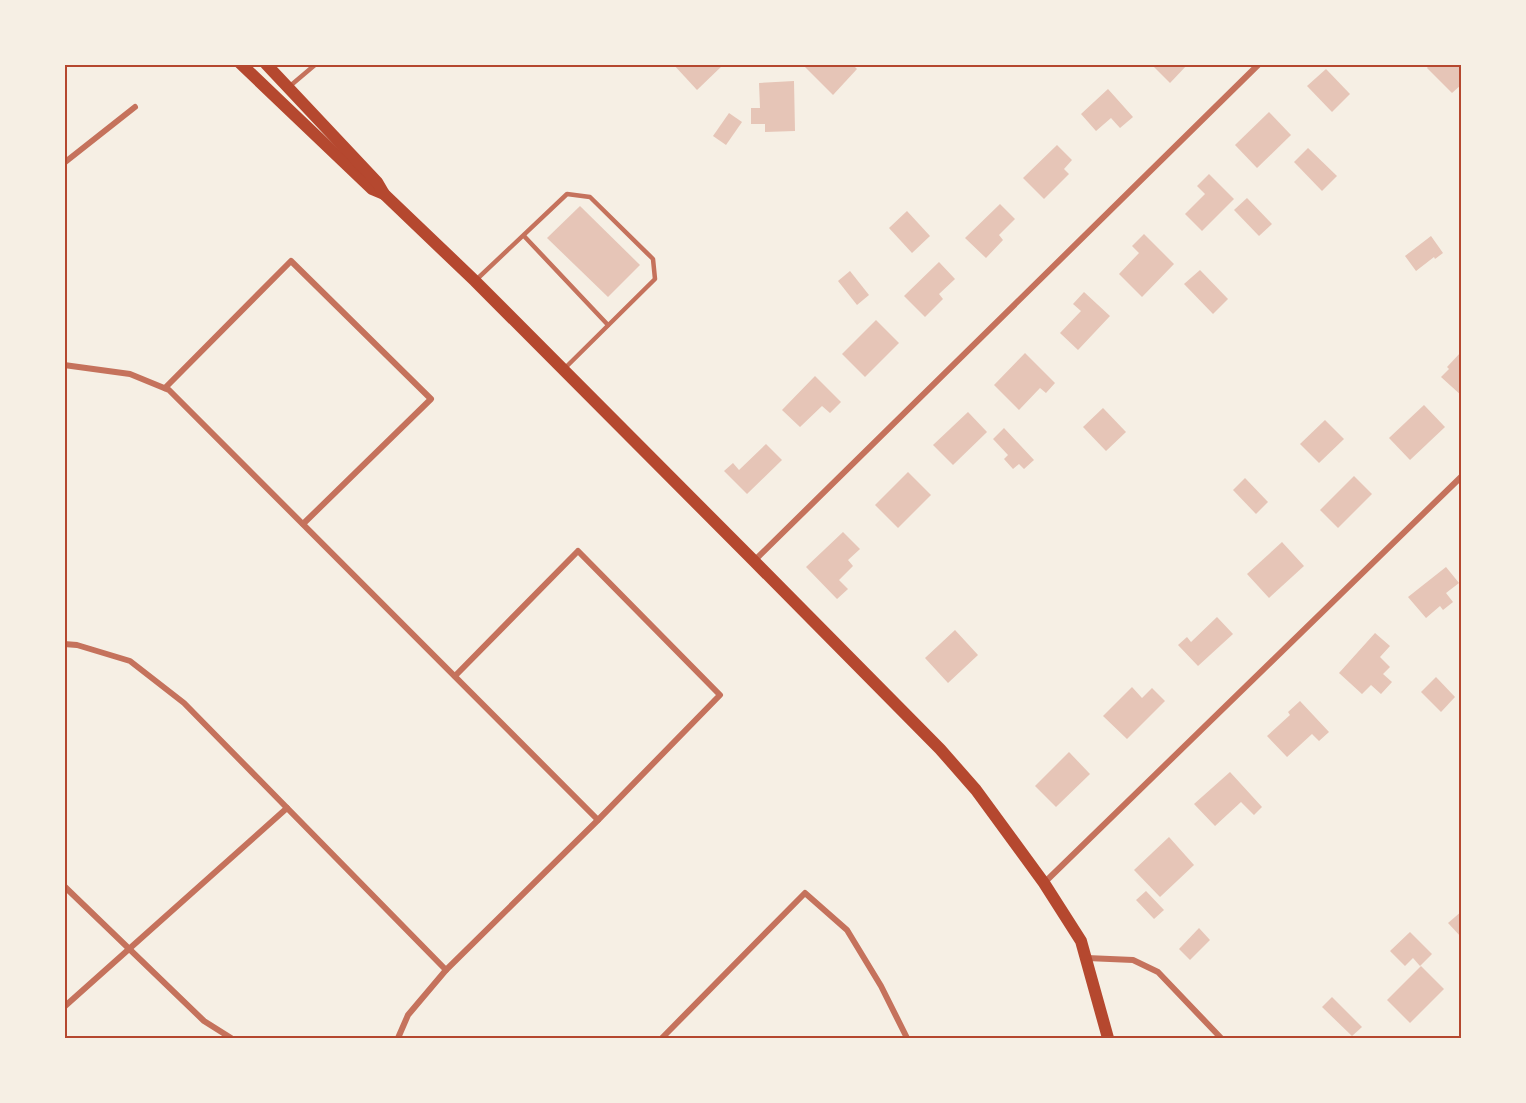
<svg xmlns="http://www.w3.org/2000/svg" width="1526" height="1103" viewBox="0 0 1526 1103" font-family="'Fira Sans',sans-serif">
  <style>
    .building { fill: #e6c5b7 }
    .lines { fill: none; stroke-linecap: round; stroke-linejoin: round }
    .service { stroke: #c5725c; stroke-width: 4.5 }
    .minor { stroke: #c5725c; stroke-width: 6 }
    .secondary { stroke: #b5482f; stroke-width: 12 }
    .neatline { fill: none; stroke: #b5482f; stroke-width: 2 }
  </style>
  <rect width="100%" height="100%" fill="#f6efe4"/>
  <g class="building">
    <path d="M 673,64 L 724,64 L 697,90 Z"/>
    <path d="M 808,64 L 852,64 L 857,69 L 833,95 L 805,67 Z"/>
    <path d="M 1151,64 L 1188,64 L 1170,83 Z"/>
    <path d="M 1430,64 L 1462,64 L 1462,84 L 1452,93 L 1427,68 Z"/>
    <path d="M 1326,69 L 1350,94 L 1332,112 L 1307,86 Z"/>
    <path d="M 794,81 L 795,131 L 765,132 L 765,124 L 751,124 L 751,108 L 760,108 L 759,83 Z"/>
    <path d="M 1108,89 L 1133,117 L 1120,128 L 1111,118 L 1096,131 L 1081,114 Z"/>
    <path d="M 1269,112 L 1291,135 L 1257,168 L 1235,145 Z"/>
    <path d="M 729,113 L 742,122 L 726,145 L 713,136 Z"/>
    <path d="M 1057,145 L 1072,160 L 1064,169 L 1069,174 L 1044,199 L 1023,178 Z"/>
    <path d="M 1308,148 L 1337,176 L 1322,191 L 1294,162 Z"/>
    <path d="M 1209,174 L 1234,199 L 1202,231 L 1185,214 L 1205,194 L 1197,186 Z"/>
    <path d="M 1247,198 L 1272,224 L 1259,236 L 1234,210 Z"/>
    <path d="M 1000,204 L 1015,219 L 999,235 L 1003,240 L 986,258 L 965,238 Z"/>
    <path d="M 580,206 L 640,265 L 608,297 L 547,238 Z"/>
    <path d="M 907,211 L 930,236 L 912,253 L 889,228 Z"/>
    <path d="M 1144,234 L 1174,264 L 1142,297 L 1119,274 L 1139,253 L 1132,246 Z"/>
    <path d="M 1431,236 L 1443,253 L 1435,259 L 1434,257 L 1416,271 L 1405,256 Z"/>
    <path d="M 939,262 L 955,279 L 939,294 L 943,299 L 925,317 L 904,296 Z"/>
    <path d="M 1200,270 L 1228,299 L 1213,314 L 1184,284 Z"/>
    <path d="M 850,271 L 869,295 L 857,305 L 838,281 Z"/>
    <path d="M 1084,292 L 1110,316 L 1078,350 L 1060,333 L 1081,311 L 1073,304 Z"/>
    <path d="M 876,320 L 899,343 L 865,377 L 842,354 Z"/>
    <path d="M 1462,351 L 1462,396 L 1441,377 L 1449,369 L 1447,367 Z"/>
    <path d="M 1025,353 L 1055,383 L 1046,393 L 1040,388 L 1019,410 L 994,385 Z"/>
    <path d="M 815,376 L 841,402 L 830,413 L 822,406 L 800,427 L 782,410 Z"/>
    <path d="M 1424,405 L 1445,427 L 1410,460 L 1389,438 Z"/>
    <path d="M 1103,408 L 1126,432 L 1106,451 L 1083,427 Z"/>
    <path d="M 968,412 L 987,432 L 953,465 L 933,445 Z"/>
    <path d="M 1325,420 L 1344,439 L 1319,463 L 1300,444 Z"/>
    <path d="M 1004,428 L 1034,460 L 1024,469 L 1019,464 L 1013,469 L 1004,459 L 1008,455 L 993,439 Z"/>
    <path d="M 766,444 L 782,460 L 747,494 L 724,471 L 733,463 L 739,470 Z"/>
    <path d="M 908,472 L 931,495 L 898,528 L 875,505 Z"/>
    <path d="M 1354,476 L 1372,494 L 1338,528 L 1320,510 Z"/>
    <path d="M 1245,478 L 1268,502 L 1256,514 L 1233,490 Z"/>
    <path d="M 843,532 L 860,549 L 848,560 L 853,566 L 839,580 L 848,589 L 837,599 L 806,567 Z"/>
    <path d="M 1282,542 L 1304,566 L 1269,598 L 1247,574 Z"/>
    <path d="M 1446,567 L 1459,583 L 1446,593 L 1453,602 L 1443,610 L 1440,606 L 1426,618 L 1408,597 Z"/>
    <path d="M 1217,617 L 1233,634 L 1198,666 L 1178,645 L 1187,637 L 1191,642 Z"/>
    <path d="M 955,630 L 978,655 L 948,683 L 925,658 Z"/>
    <path d="M 1375,633 L 1390,646 L 1380,657 L 1390,667 L 1383,674 L 1392,682 L 1381,694 L 1371,685 L 1362,694 L 1339,673 Z"/>
    <path d="M 1436,677 L 1455,697 L 1441,712 L 1421,692 Z"/>
    <path d="M 1132,687 L 1142,698 L 1152,688 L 1165,701 L 1127,739 L 1103,716 Z"/>
    <path d="M 1300,701 L 1329,732 L 1319,741 L 1312,734 L 1287,757 L 1267,736 L 1290,715 L 1288,712 Z"/>
    <path d="M 1069,752 L 1090,774 L 1056,807 L 1035,786 Z"/>
    <path d="M 1230,772 L 1262,807 L 1254,815 L 1241,802 L 1215,826 L 1194,804 Z"/>
    <path d="M 1169,837 L 1194,865 L 1160,897 L 1134,870 Z"/>
    <path d="M 1146,891 L 1164,910 L 1154,919 L 1136,900 Z"/>
    <path d="M 1462,911 L 1462,938 L 1448,923 Z"/>
    <path d="M 1199,928 L 1210,940 L 1190,960 L 1179,949 Z"/>
    <path d="M 1410,932 L 1432,954 L 1420,966 L 1413,958 L 1405,966 L 1390,951 Z"/>
    <path d="M 1421,966 L 1444,989 L 1410,1023 L 1387,1000 Z"/>
    <path d="M 1332,997 L 1362,1027 L 1352,1036 L 1322,1007 Z"/>
  </g>
  <g class="lines">
    <g class="service">
      <path d="M 290,86 L 316,64"/>
      <path d="M 524,236 L 608,325"/>
      <path d="M 476,280 L 567,194 L 590,197 L 653,259 L 655,279 L 563,370"/>
    </g>
    <g class="minor">
      <path d="M 64,163 L 135,107"/>
      <path d="M 64,365 L 130,374 L 169,390 L 598,820"/>
      <path d="M 165,388 L 291,261 L 431,399 L 303,524"/>
      <path d="M 754,561 L 1259,64"/>
      <path d="M 64,644 L 77,645 L 130,661 L 184,703 L 446,970"/>
      <path d="M 1044,883 L 1462,476"/>
      <path d="M 64,886 L 204,1021 L 231,1038"/>
      <path d="M 1087,958 L 1133,960 L 1158,972 L 1221,1038"/>
      <path d="M 64,1007 L 287,808"/>
      <path d="M 398,1038 L 408,1015 L 446,970 L 598,820 L 720,695 L 578,551 L 455,676"/>
      <path d="M 662,1038 L 805,893 L 847,930 L 881,986 L 907,1038"/>
    </g>
    <g class="secondary">
      <path d="M 241,64 L 372,189 L 384,194"/>
      <path d="M 266,64 L 377,182 L 384,194 L 475,281 L 754,561 L 940,749 L 976,790 L 1044,883 L 1081,941 L 1108,1038"/>
    </g>
  </g>
  <rect width="1526" height="1103" fill="none" stroke="#f6efe4" stroke-width="132"/>
  <rect x="66" y="66" width="1394" height="971" class="neatline"/>
</svg>
